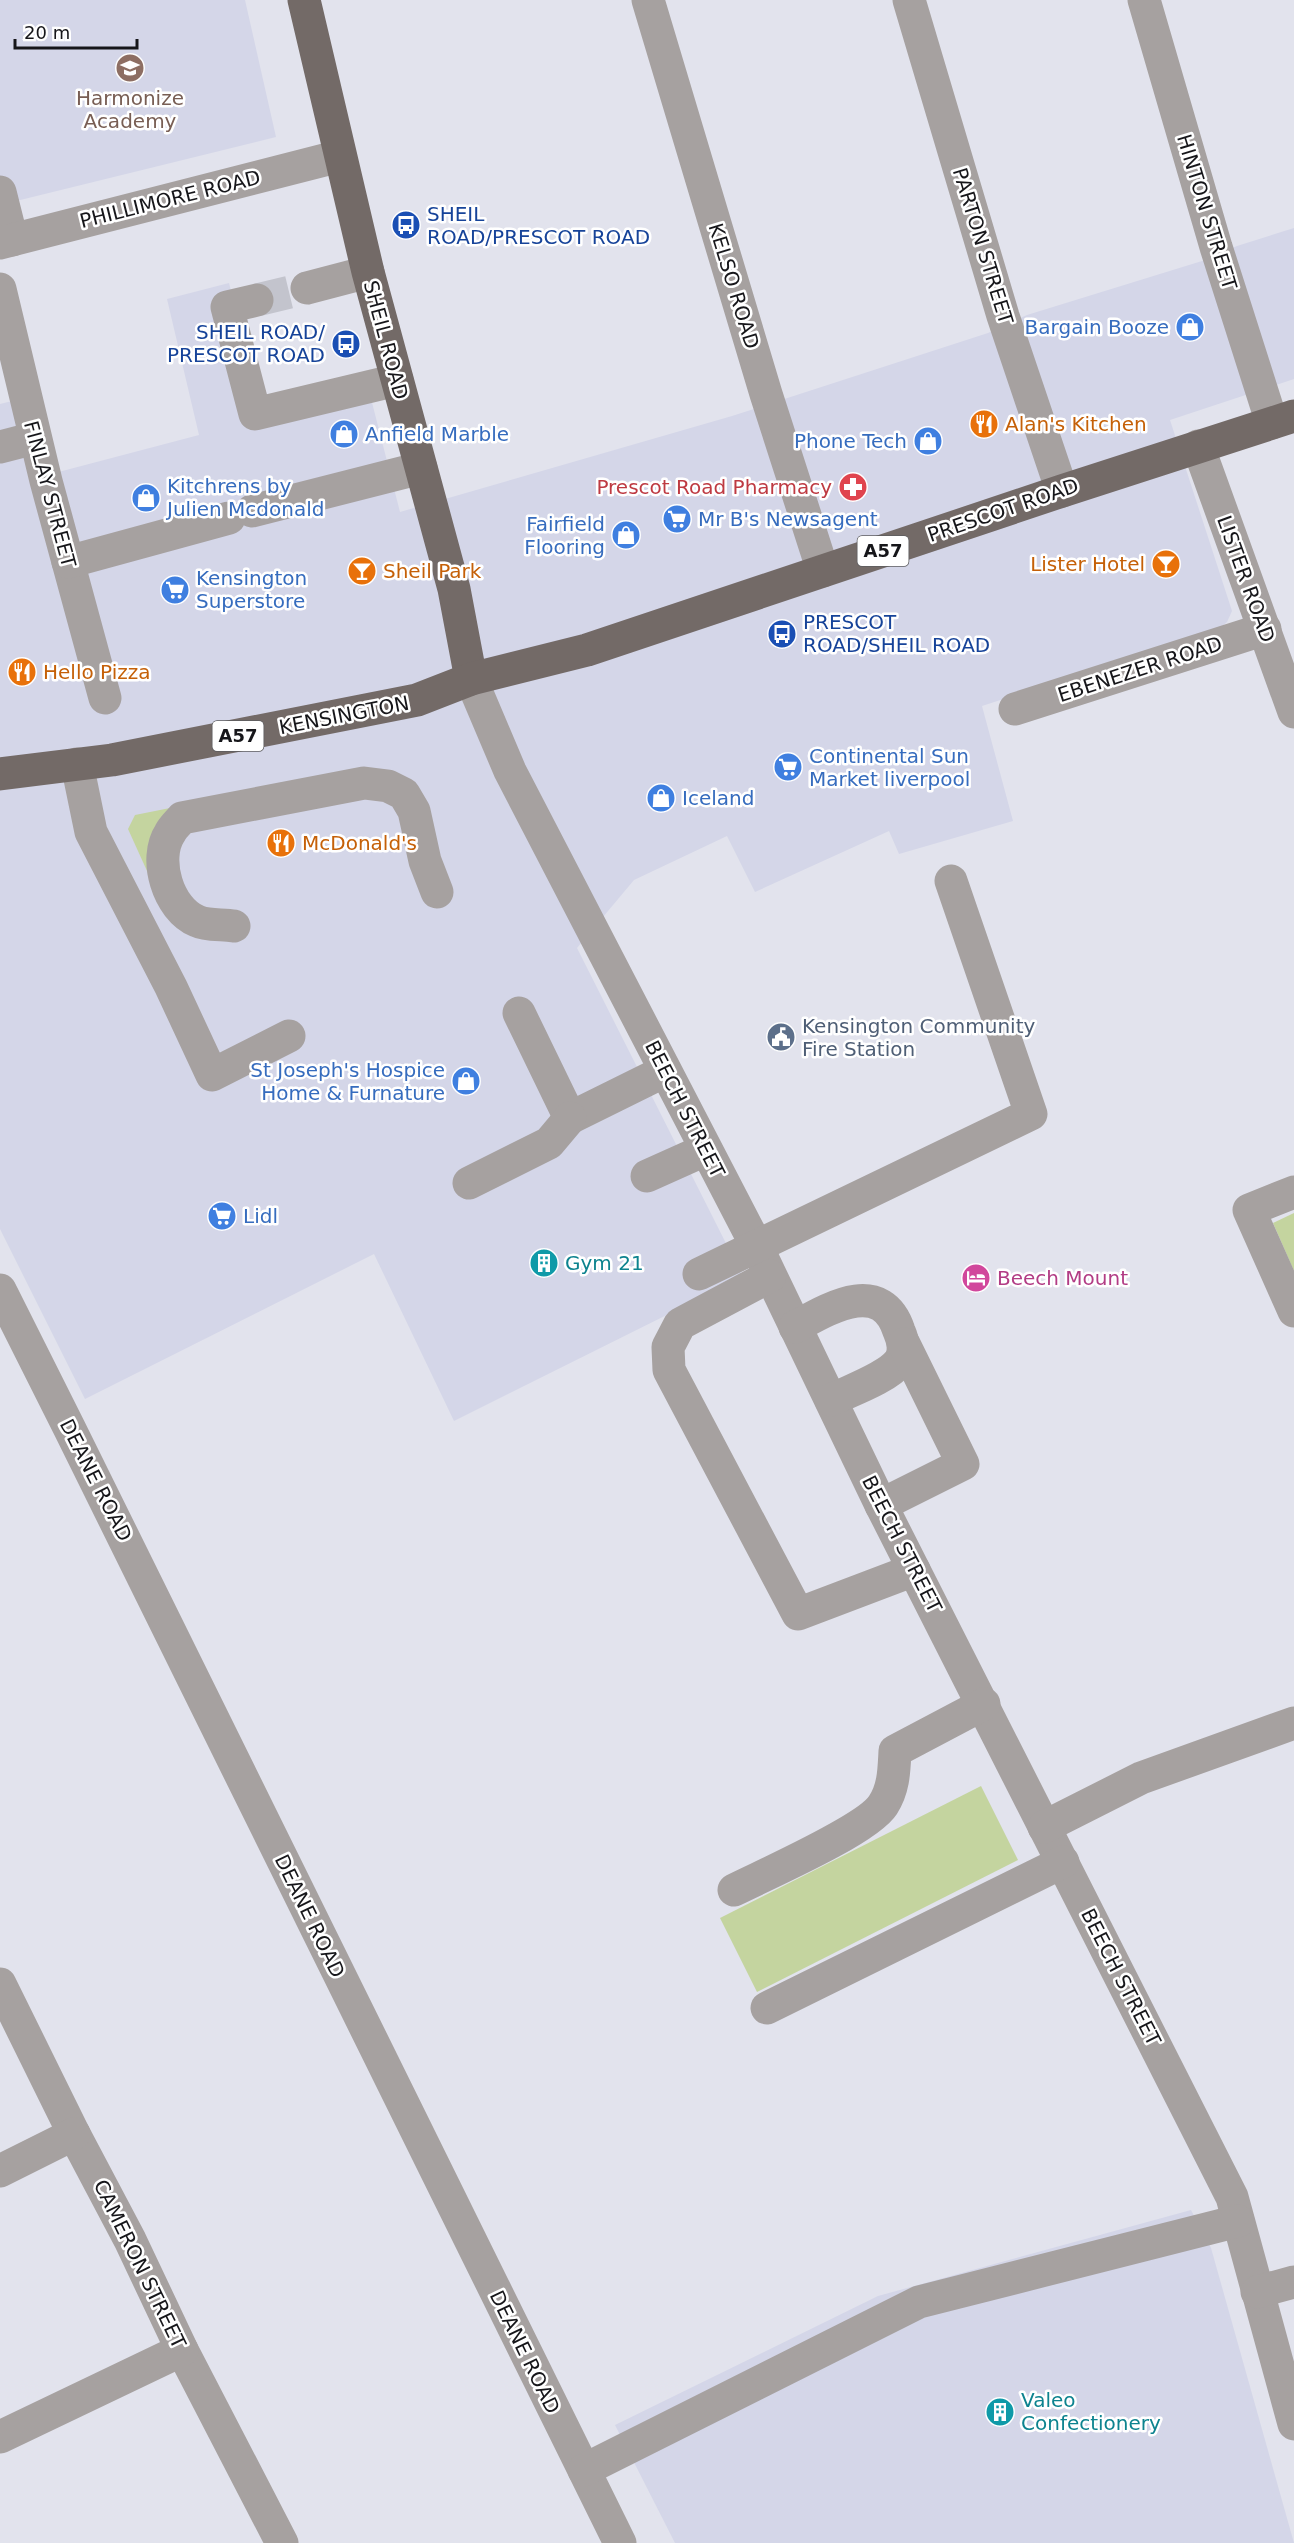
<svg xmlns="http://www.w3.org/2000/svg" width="1294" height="2543" viewBox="0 0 1294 2543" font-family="'DejaVu Sans',sans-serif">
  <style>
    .built { fill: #d4d6e8 }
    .green { fill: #c4d49f }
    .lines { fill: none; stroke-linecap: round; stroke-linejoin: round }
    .minor-tunnel { stroke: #c3c4cd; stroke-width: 33; stroke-dasharray: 33 16; stroke-linecap: butt }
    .minor { stroke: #a6a1a0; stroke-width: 33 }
    .major { stroke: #736a67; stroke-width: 33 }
    .labels { text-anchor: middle; stroke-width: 5; stroke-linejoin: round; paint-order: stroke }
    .shield { fill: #fff; stroke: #5c5c5f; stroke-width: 1.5 }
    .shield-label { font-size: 18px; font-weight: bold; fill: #16161a }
    .education-label { font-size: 20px; fill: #785e54; stroke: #fff }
    .street-label { font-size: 20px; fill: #16161a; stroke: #fff }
    .transit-label { font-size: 20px; fill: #164399; stroke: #fff; text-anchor: start }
    .shop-label { font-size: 20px; fill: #366cbe; stroke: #fff; text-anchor: start }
    .food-label { font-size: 20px; fill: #c56008; stroke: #fff; text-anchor: start }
    .health-label { font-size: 20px; fill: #be3a42; stroke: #fff; text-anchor: end }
    .service-label { font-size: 20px; fill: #4e5e75; stroke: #fff; text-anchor: start }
    .culture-label { font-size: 20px; fill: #0d838f; stroke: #fff; text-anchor: start }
    .hotel-label { font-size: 20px; fill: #b23c85; stroke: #fff; text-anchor: start }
  </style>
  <rect width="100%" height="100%" fill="#e2e3ed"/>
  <g class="built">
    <path d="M 0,0 L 245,0 L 276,137 L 0,205 Z"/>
    <path d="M 1294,228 L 1294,379 L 1170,420 L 1232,611 L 1227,622 L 1219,629 L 982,706 L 1013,821 L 899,854 L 889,831 L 755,892 L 727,836 L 634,880 L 577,948 L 743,1277 L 454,1421 L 374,1254 L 85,1399 L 0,1229 L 0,404 L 12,401 L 32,479 L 199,435 L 167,299 L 229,283 L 260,406 L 366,379 L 400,512 L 732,416 L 988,333 L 1027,315 L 1202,261 L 1237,246 Z"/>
    <path d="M 1191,2210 L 1211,2248 L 1294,2543 L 675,2543 L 615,2425 L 878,2296 Z"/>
  </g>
  <g class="green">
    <path d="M 170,808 L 157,893 L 128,829 L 135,815 Z"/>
    <path d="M 1294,1213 L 1294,1271 L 1273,1223 Z"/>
    <path d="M 981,1786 L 1018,1860 L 757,1992 L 720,1918 Z"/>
  </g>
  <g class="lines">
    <path class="minor-tunnel" d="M 257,300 L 307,288"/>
    <g class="minor">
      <path d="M 648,0 L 766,394 L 823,571"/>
      <path d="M 909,0 L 1003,316 L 1062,491"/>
      <path d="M 1144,0 L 1216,247 L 1272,423"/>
      <path d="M 0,192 L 12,240"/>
      <path d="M 0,243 L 340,156"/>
      <path d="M 307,288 L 368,272"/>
      <path d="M 0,289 L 46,481 L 105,698"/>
      <path d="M 257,300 L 227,307 L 255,414 L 397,380"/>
      <path d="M 1198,446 L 1294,712"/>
      <path d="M 0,447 L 35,438"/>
      <path d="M 252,511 L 421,468"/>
      <path d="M 68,562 L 229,518"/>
      <path d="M 471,679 L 510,771 L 757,1247 L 881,1505 L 1232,2197 L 1294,2424"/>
      <path d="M 1015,709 L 1265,629"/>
      <path d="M 77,764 L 91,832 L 171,987 L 212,1075 L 289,1036"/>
      <path d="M 234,926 C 223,924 207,926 197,921 C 168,909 153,859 170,833 C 173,827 178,823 182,818 L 364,783 L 388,786 L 404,794 L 414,811 L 425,861 L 437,892"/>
      <path d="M 519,1013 L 570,1118 L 665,1071"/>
      <path d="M 647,1176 L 705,1150"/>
      <path d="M 469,1183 L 549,1143 L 570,1118"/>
      <path d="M 1294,1192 L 1249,1210 L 1294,1311"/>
      <path d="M 699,1274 L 1031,1114 L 951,881"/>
      <path d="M 770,1276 L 680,1324 L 668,1347 L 669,1370 L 798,1614 L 914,1570"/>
      <path d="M 0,1290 C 210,1706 412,2126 620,2543"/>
      <path d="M 795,1327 C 828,1309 881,1276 899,1331 C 903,1340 906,1353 899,1362 C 887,1378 849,1391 831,1400"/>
      <path d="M 881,1505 L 963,1464 L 904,1344"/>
      <path d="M 1044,1827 L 1141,1778 L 1294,1723"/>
      <path d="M 734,1890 C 766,1874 867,1830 883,1805 C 894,1788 894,1770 895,1751 L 984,1704"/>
      <path d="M 0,1984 L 74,2134 L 130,2240 L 182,2350 L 282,2543"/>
      <path d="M 767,2008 L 1063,1862"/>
      <path d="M 0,2171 L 74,2134"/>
      <path d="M 1257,2292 L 1294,2282"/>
      <path d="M 0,2437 L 182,2350"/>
      <path d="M 584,2470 L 919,2302 L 1238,2221"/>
    </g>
    <g class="major">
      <path d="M 304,0 L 368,272 L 454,589 L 471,679"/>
      <path d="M 0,774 L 112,760 L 417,700 L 471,679 L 587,650 L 1062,491 L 1294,416"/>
    </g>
  </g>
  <defs>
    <g id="school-disc" transform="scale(1.5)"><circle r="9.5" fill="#8d6e63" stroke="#fff"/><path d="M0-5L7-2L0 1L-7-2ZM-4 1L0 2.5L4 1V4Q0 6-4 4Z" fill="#fff"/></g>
    <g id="bus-disc" transform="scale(1.5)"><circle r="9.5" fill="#1a4fb4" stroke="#fff"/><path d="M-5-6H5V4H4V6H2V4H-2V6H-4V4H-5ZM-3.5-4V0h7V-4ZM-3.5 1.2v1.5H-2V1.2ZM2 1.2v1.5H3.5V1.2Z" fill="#fff"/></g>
    <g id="shop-disc" transform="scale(1.5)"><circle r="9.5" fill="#3f7fe0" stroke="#fff"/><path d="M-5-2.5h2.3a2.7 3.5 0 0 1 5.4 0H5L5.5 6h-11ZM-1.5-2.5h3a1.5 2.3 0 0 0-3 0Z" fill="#fff"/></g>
    <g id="restaurant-disc" transform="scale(1.5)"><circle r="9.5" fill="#e8710a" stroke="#fff"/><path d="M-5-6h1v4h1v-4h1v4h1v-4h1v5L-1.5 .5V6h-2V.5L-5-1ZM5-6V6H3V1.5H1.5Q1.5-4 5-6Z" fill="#fff"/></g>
    <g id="pharmacy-disc" transform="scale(1.5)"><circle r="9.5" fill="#e0444e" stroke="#fff"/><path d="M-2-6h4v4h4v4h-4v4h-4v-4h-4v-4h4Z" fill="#fff"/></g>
    <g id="supermarket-disc" transform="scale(1.5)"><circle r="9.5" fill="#3f7fe0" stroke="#fff"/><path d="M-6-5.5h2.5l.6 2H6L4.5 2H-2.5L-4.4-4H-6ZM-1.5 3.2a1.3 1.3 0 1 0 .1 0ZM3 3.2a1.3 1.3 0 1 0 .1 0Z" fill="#fff"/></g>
    <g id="bar-disc" transform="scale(1.5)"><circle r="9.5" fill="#e8710a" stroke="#fff"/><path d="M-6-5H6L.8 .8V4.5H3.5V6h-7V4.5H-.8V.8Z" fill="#fff"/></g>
    <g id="civic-disc" transform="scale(1.5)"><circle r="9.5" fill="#5c6f8a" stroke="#fff"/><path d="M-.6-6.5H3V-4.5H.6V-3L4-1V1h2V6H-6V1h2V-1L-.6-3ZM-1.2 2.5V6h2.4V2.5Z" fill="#fff"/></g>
    <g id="building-disc" transform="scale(1.5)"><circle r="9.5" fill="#0f9aa8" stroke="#fff"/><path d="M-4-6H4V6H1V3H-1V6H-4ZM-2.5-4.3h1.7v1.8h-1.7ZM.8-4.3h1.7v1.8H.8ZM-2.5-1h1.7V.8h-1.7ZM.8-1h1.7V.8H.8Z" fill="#fff"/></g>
    <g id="hotel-disc" transform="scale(1.5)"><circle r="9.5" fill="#d1479c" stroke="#fff"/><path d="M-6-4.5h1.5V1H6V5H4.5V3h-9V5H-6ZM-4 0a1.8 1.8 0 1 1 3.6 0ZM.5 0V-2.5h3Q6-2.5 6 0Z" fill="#fff"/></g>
  </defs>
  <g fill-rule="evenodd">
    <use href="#school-disc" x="130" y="68"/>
    <use href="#bus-disc" x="406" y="225"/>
    <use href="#shop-disc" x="1190" y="327"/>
    <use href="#bus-disc" x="346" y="344"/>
    <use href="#restaurant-disc" x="984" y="424"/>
    <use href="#shop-disc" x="344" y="434"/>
    <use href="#shop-disc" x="928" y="441"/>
    <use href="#pharmacy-disc" x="853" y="487"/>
    <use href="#shop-disc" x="146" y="498"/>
    <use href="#supermarket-disc" x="677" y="519"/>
    <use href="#shop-disc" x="626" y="535"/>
    <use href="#bar-disc" x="1166" y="564"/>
    <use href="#bar-disc" x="362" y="571"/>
    <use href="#supermarket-disc" x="175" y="590"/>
    <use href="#bus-disc" x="782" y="634"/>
    <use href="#restaurant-disc" x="22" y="672"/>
    <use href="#supermarket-disc" x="788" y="767"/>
    <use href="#shop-disc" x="661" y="798"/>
    <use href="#restaurant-disc" x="281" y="843"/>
    <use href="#civic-disc" x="781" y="1037"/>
    <use href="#shop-disc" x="466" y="1081"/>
    <use href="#supermarket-disc" x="222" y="1216"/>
    <use href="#building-disc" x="544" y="1263"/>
    <use href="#hotel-disc" x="976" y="1278"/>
    <use href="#building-disc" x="1000" y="2412"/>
  </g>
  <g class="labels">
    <g class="shield">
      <rect x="857.5" y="536" width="51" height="30" rx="4.5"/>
      <rect x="212.5" y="721" width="51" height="30" rx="4.5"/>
    </g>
    <g class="shield-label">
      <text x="883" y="557">A57</text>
      <text x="238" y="742">A57</text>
    </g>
    <g class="education-label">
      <text x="130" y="105">Harmonize<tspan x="130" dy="23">Academy</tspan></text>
    </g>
    <g class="street-label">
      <text transform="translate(170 199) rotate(-14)" y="7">PHILLIMORE ROAD</text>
      <text transform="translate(1207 212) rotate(73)" y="7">HINTON STREET</text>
      <text transform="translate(983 246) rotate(73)" y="7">PARTON STREET</text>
      <text transform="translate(734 286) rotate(73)" y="7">KELSO ROAD</text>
      <text transform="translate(386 340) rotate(75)" y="7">SHEIL ROAD</text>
      <text transform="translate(50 494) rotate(75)" y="7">FINLAY STREET</text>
      <text transform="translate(1003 510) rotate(-19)" y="7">PRESCOT ROAD</text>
      <text transform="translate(1246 579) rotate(70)" y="7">LISTER ROAD</text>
      <text transform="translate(1140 669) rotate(-18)" y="7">EBENEZER ROAD</text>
      <text transform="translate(344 715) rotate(-11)" y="7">KENSINGTON</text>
      <text transform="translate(685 1109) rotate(63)" y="7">BEECH STREET</text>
      <text transform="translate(96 1480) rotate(63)" y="7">DEANE ROAD</text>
      <text transform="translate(902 1544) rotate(63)" y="7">BEECH STREET</text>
      <text transform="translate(310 1916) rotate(64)" y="7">DEANE ROAD</text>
      <text transform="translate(1121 1977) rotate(63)" y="7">BEECH STREET</text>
      <text transform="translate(140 2264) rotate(64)" y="7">CAMERON STREET</text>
      <text transform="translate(525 2352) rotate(64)" y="7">DEANE ROAD</text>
    </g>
    <g class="transit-label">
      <text x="427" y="221">SHEIL<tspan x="427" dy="23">ROAD/PRESCOT ROAD</tspan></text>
      <text x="325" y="339" text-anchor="end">SHEIL ROAD/<tspan x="325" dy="23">PRESCOT ROAD</tspan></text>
      <text x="803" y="629">PRESCOT<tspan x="803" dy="23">ROAD/SHEIL ROAD</tspan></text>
    </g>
    <g class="shop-label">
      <text x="1169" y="334" text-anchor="end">Bargain Booze</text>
      <text x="365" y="441">Anfield Marble</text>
      <text x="907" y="448" text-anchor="end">Phone Tech</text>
      <text x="167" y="493">Kitchrens by<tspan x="167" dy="23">Julien Mcdonald</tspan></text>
      <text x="698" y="526">Mr B's Newsagent</text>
      <text x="605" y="531" text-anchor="end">Fairfield<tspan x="605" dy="23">Flooring</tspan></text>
      <text x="196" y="585">Kensington<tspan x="196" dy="23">Superstore</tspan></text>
      <text x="809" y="763">Continental Sun<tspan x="809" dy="23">Market liverpool</tspan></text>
      <text x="682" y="805">Iceland</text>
      <text x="445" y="1077" text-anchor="end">St Joseph's Hospice<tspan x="445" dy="23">Home &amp; Furnature</tspan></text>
      <text x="243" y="1223">Lidl</text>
    </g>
    <g class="food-label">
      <text x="1005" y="431">Alan's Kitchen</text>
      <text x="1145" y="571" text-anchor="end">Lister Hotel</text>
      <text x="383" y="578">Sheil Park</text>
      <text x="43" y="679">Hello Pizza</text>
      <text x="302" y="850">McDonald's</text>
    </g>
    <g class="health-label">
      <text x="832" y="494">Prescot Road Pharmacy</text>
    </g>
    <g class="service-label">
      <text x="802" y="1033">Kensington Community<tspan x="802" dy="23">Fire Station</tspan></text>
    </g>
    <g class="culture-label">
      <text x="565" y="1270">Gym 21</text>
      <text x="1021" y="2407">Valeo<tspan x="1021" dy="23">Confectionery</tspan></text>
    </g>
    <g class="hotel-label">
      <text x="997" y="1285">Beech Mount</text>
    </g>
  </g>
  <path d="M15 39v9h122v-9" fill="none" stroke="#16161a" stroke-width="3"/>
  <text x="24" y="39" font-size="18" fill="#16161a" stroke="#ffffff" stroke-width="4.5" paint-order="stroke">20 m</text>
</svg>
